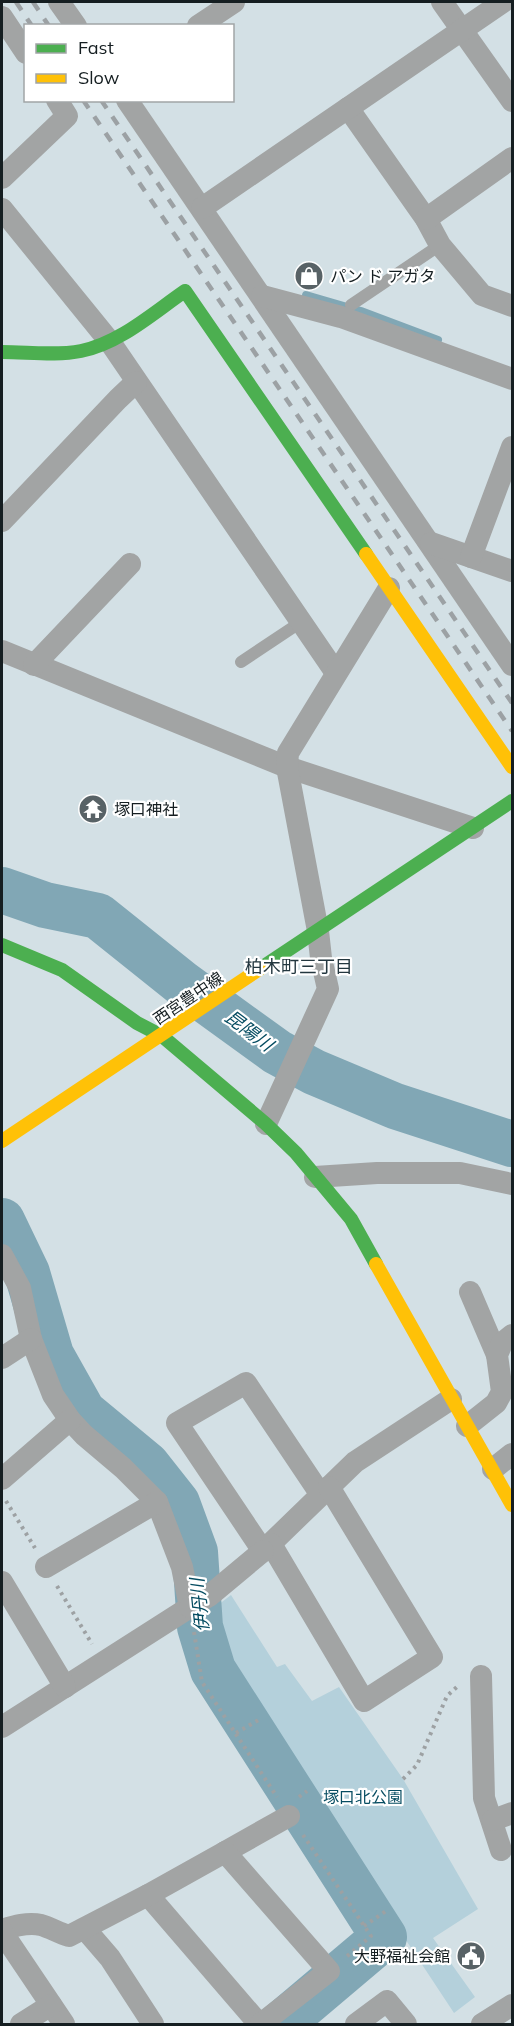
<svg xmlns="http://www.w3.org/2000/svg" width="514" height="2026" viewBox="0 0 514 2026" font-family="Mulish,'Noto Sans JP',sans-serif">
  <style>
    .green { fill: #b4d0db }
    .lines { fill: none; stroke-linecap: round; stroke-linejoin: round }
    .stream { stroke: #81a7b5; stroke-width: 8 }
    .river { stroke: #81a7b5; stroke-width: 46 }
    .path { stroke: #9da1a3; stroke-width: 4; stroke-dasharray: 3 4.5; stroke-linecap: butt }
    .lane { stroke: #a2a4a4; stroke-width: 12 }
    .street { stroke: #a2a4a4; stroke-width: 22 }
    .fast { stroke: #4caf50; stroke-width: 14 }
    .slow { stroke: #ffc107; stroke-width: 14 }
    .rail { stroke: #9ca1a4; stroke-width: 4.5; stroke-dasharray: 10 10; stroke-linecap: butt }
    .labels { text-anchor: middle; stroke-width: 4.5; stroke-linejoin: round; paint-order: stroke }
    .poi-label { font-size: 16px; fill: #151e21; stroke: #fff; text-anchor: start }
    .street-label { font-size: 16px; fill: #151e21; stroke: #fff }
    .park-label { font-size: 16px; fill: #074d62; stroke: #fff }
    .neighbourhood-label { font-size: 18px; fill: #23373f; stroke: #fff }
    .water-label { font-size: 18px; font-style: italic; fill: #054c61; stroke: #fff }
  </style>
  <rect width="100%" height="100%" fill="#d3e0e5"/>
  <path class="green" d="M 231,1595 L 277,1667 L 285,1664 L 312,1701 L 339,1687 L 403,1779 L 478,1909 L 433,1938 L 475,1997 L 454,2013 L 260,1719 L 213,1641 L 209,1612 Z"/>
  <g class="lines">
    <path class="stream" d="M 306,295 L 361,311 L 438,340"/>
    <g class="river">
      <path d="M 2,890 L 45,905 L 98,916 L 183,984 L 277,1052 L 314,1072 L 395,1106 L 512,1144"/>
      <path d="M 2,1221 L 27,1273 L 51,1355 L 83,1412 L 147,1465 L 177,1503 L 195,1552 L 200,1627 L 213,1670 L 384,1937 L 281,2024"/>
    </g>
    <g class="path">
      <path d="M 6,1501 L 35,1548"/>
      <path d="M 57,1586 L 92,1644"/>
      <path d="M 194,1632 L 202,1682 L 277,1797"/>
      <path d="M 236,1733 L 260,1719"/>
      <path d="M 403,1779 L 417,1765 L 447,1696 L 458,1686"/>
      <path d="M 299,1797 L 307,1791"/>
      <path d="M 303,1835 L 371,1936 L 346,1957"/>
      <path d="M 364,1926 L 386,1911"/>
    </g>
    <g class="lane">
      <path d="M 351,305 L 440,245"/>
      <path d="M 241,662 L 301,622"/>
    </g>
    <g class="street">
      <path d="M 59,2 L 76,26"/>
      <path d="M 442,2 L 512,101"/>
      <path d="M 2,17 L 26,53"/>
      <path d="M 198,26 L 234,2"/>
      <path d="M 127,100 L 512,665"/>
      <path d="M 348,108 L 426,219 L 440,245 L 482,295 L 512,306"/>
      <path d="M 2,178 L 67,116 L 57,100"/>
      <path d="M 202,208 L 503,2"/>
      <path d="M 2,209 L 110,342 L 336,673"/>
      <path d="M 426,219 L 512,158"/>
      <path d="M 262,296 L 341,317 L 512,379"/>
      <path d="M 2,521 L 118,399 L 136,382"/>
      <path d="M 431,543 L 512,571"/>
      <path d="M 471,557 L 512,447"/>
      <path d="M 2,651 L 287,767 L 473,828"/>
      <path d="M 34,665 L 130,564"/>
      <path d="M 266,1124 L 328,989 L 321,958 L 318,931 L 287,767 L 288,753 L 389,588"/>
      <path d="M 315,1177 L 377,1173 L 460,1173 L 512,1184"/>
      <path d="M 2,1255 L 20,1288 L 31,1339 L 53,1395 L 70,1420 L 84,1435 L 123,1468 L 157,1502 L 182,1567 L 190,1607 L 2,1727"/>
      <path d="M 470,1292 L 497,1355"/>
      <path d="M 2,1358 L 31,1339"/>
      <path d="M 467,1426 L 496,1403 L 502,1392 L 497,1355 L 502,1343 L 512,1335"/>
      <path d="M 493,1469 L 512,1454"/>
      <path d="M 2,1479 L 70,1420"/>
      <path d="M 321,1495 L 246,1383 L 177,1423 L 263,1551 L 355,1462 L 451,1399"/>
      <path d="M 271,1544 L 364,1701 L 432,1657 L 329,1487"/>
      <path d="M 46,1567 L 157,1502"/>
      <path d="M 2,1582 L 65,1687"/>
      <path d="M 190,1607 L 209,1596 L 263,1551"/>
      <path d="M 481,1676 L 484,1798 L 501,1850"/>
      <path d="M 493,1820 L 512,1813"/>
      <path d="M 225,1852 L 289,1816"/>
      <path d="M 148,1895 L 259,2024"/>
      <path d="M 85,1929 L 110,1958 L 153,2024"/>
      <path d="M 2,1930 C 14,1926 28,1922 41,1925 C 51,1928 59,1933 69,1936 L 148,1895 L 225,1852 L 329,1971 L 261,2024"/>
      <path d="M 2,1932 L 64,2024"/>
      <path d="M 21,2024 L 51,2005"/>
      <path d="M 356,2024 L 387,2001 L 406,2024"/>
      <path d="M 482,2024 L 512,2005"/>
    </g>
    <g class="fast">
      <path d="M 2,352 C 28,352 56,356 81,351 C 120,343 153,313 185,291 L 366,554"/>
      <path d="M 2,945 L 62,970 L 137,1023 L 162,1036 L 266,1124 L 296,1153 L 351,1219 L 376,1264"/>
      <path d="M 261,968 L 512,801"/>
    </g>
    <g class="slow">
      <path d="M 366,554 L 512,767"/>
      <path d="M 2,1141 L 261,968"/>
      <path d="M 376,1264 L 512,1505"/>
    </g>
    <g class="rail">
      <path d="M 16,2 L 32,26"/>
      <path d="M 33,2 L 49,26"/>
      <path d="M 83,100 L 512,731"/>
      <path d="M 101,100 L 512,703"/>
    </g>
  </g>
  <defs>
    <g id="shop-disc" transform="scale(1.5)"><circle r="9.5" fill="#586266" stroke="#fff"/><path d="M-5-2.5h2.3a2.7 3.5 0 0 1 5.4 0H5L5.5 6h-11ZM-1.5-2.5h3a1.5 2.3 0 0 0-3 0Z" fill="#fff"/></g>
    <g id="temple-disc" transform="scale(1.5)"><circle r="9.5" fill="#586266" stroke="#fff"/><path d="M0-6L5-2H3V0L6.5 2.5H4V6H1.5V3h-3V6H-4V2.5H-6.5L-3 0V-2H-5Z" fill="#fff"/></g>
    <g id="civic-disc" transform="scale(1.5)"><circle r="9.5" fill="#586266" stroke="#fff"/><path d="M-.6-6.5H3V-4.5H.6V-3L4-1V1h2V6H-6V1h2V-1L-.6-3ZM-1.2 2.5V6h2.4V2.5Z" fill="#fff"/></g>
  </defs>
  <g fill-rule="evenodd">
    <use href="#shop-disc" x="309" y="276"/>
    <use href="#temple-disc" x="93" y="809"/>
    <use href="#civic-disc" x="471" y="1956"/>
  </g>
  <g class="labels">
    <g class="poi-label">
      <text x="330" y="282">パン ド アガタ</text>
      <text x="114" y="815">塚口神社</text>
      <text x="450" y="1962" text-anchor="end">大野福祉会館</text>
    </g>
    <g class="street-label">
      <text transform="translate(188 998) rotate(-34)" y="6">西宮豊中線</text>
    </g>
    <g class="park-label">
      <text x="363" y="1803">塚口北公園</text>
    </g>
    <g class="neighbourhood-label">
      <text x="299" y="973">柏木町三丁目</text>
    </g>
    <g class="water-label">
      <text transform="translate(249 1031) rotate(37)" y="6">昆陽川</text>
      <text transform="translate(200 1605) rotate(-96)" y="6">伊丹川</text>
    </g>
  </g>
  <rect width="514" height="2026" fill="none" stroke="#151e21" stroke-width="6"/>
  <rect x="24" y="24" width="210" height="78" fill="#ffffff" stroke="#a1a5a6" stroke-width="1.5"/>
  <rect x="36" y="44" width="30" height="9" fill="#4caf50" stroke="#a1a5a6" stroke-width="1.5"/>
  <text x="78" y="54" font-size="18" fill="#151e21">Fast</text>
  <rect x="36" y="74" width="30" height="9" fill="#ffc107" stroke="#a1a5a6" stroke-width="1.5"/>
  <text x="78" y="84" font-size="18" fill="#151e21">Slow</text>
</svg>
